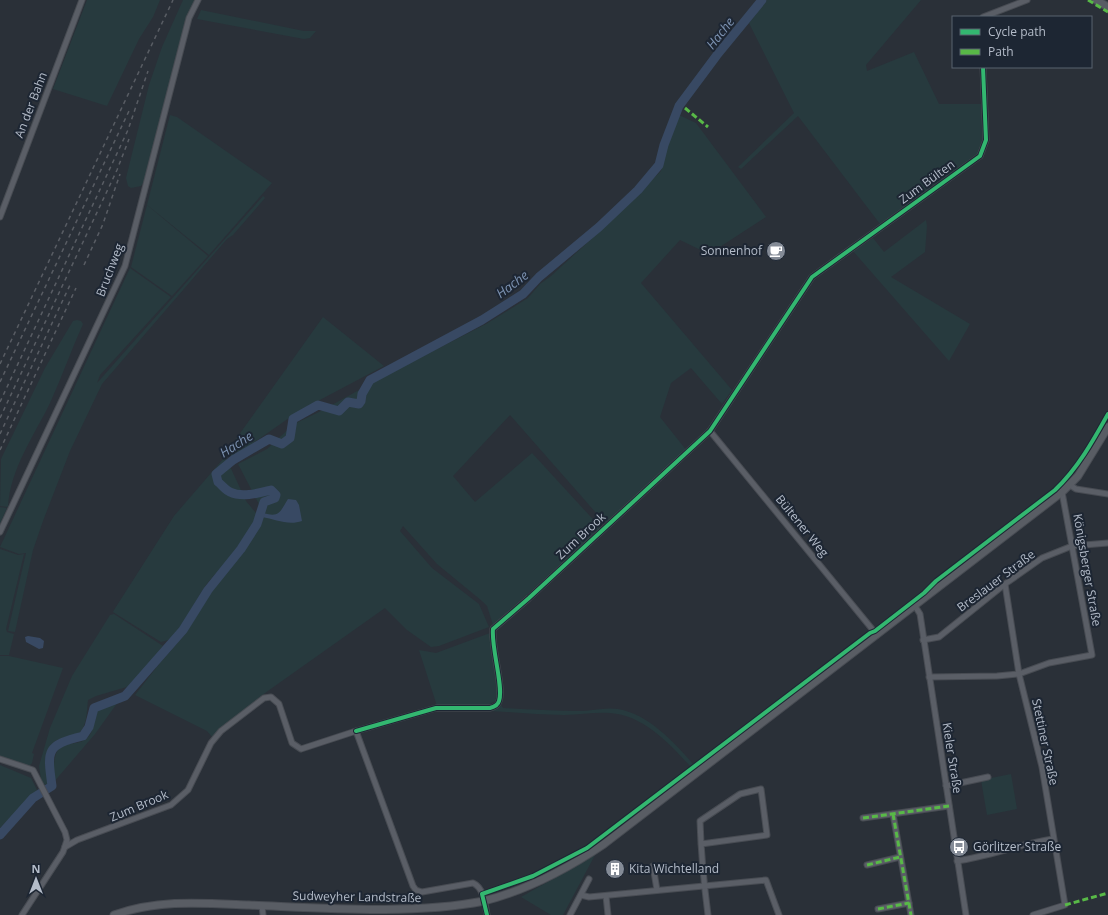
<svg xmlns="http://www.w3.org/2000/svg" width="1108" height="915" viewBox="0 0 1108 915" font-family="'Open Sans',sans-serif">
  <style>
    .green { fill: #273a3e }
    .water { fill: #384963 }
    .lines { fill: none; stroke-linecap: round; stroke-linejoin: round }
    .river { stroke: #384963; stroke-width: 9 }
    .street-casing { stroke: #484c53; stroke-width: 7 }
    .secondary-casing { stroke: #484c53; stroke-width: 9 }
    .street { stroke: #5a5e66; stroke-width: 5 }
    .secondary { stroke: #595d64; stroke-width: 7 }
    .rail { stroke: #595d64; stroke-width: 1.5; stroke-dasharray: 4 4; stroke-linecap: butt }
    .quiet { stroke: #58b947; stroke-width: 3; stroke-dasharray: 6 3; stroke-linecap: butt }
    .cycleway-casing { stroke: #1d2633; stroke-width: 6 }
    .cycleway { stroke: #33b770; stroke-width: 4 }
    .labels { text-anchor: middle; stroke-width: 4; stroke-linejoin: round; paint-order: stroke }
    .street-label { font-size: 12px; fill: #b4bcc9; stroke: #1d2633 }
    .poi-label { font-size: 12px; fill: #b4bcc9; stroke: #1d2633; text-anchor: start }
    .water-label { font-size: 13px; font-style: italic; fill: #7c92b1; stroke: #1d2633 }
  </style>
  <rect width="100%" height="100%" fill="#2a3038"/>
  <g class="green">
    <path d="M 87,0 L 160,0 L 153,17 L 139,39 L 107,106 L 53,89 Z"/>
    <path d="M 183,0 L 195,0 L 188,16 L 145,180 L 141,186 L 131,188 L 128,186 L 126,178 L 149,85 L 162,47 Z"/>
    <path d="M 767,0 L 921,0 L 866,65 L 867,71 L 914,52 L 939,104 L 982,104 L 984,139 L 977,155 L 880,224 L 798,116 L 741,169 L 738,167 L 794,113 L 749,23 Z"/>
    <path d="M 201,10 L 304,31 L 316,31 L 310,38 L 304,39 L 197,19 Z"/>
    <path d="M 170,115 L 177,117 L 272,183 L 209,255 L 147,205 Z"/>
    <path d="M 679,115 L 696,123 L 766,217 L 709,254 L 680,240 L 641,283 L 732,390 L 722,404 L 691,368 L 671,383 L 660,417 L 687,451 L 607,522 L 604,522 L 510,415 L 453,476 L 475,502 L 532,453 L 601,528 L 493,625 L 487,606 L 482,601 L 437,564 L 403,526 L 400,531 L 432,568 L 479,604 L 489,627 L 439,646 L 431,647 L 407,630 L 385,608 L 265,693 L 213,738 L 207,731 L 135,695 L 159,664 L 186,633 L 210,593 L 244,551 L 258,527 L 263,512 L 238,464 L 267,449 L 294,424 L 319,412 L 390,373 L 486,324 L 528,298 L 540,284 L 551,276 L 600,231 L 661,171 L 666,147 Z"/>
    <path d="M 263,196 L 265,198 L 233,235 L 227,239 L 102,384 L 70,451 L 43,521 L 33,550 L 15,632 L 8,631 L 26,553 L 19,554 L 0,547 L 130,268 L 171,297 L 100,375 L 97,383 Z"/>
    <path d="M 147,205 L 208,256 L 172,296 L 131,267 Z"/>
    <path d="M 926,220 L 927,226 L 925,252 L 891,277 L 970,324 L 949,361 L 853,251 L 873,238 L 884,252 Z"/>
    <path d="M 323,317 L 384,366 L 299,411 L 239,453 L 232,456 L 225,456 L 226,453 Z"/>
    <path d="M 77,320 L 81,321 L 83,324 C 71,350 62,377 50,403 C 34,436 10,469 8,507 L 0,506 L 1,459 L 45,368 L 73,321 Z"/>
    <path d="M 224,458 L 227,460 L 246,501 L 256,513 C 259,533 215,571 204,588 C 194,603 186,621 174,635 C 170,639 167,641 161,642 L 113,612 L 114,610 L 174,516 Z"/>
    <path d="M 0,507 L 7,508 L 0,524 Z"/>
    <path d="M 0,549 L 18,555 L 24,554 L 6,629 L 7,632 L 14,634 L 9,655 L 0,655 Z"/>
    <path d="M 114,614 L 163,646 L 130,686 L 96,696 L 88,700 C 87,709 87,720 83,728 C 78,739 57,734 50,747 C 43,759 50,771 48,784 L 42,785 L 39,766 L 50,728 L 72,676 L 110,615 Z"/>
    <path d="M 490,633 L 497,693 L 495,701 L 488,705 L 437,706 L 419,650 L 436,653 Z"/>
    <path d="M 0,656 L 9,656 L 63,668 L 32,753 L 34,754 L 32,763 L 29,766 L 0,756 Z"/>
    <path d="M 118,702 L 95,734 L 53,783 C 52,777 53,770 54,764 C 57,733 77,751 89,736 C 94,730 95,718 97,710 Z"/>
    <path d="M 501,705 L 503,708 C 528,709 553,711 579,711 C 592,711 605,707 618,709 C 648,714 674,742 693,764 L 690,766 C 669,743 643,715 610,713 C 595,712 580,715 564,715 C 539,715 513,712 488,711 L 495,709 Z"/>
    <path d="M 0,765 L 31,778 L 37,790 L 0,828 Z"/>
    <path d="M 1011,774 L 1017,809 L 987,815 L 981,780 Z"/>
    <path d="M 595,855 L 563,915 L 551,915 L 521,897 Z"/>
  </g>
  <g class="water">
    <path d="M 288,499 L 296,500 L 299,505 L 302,521 C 288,526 275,519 262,517 L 257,524 L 260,512 C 279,518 279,514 288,499 Z"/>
    <path d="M 28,636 L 40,638 L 44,641 L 43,648 L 39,649 L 26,642 L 25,637 Z"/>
  </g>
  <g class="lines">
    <path class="river" d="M 0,835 L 33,798 L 52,786 C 47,750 46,745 83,736 L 89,727 L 94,708 L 125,696 L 183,630 L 208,590 L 241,549 L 257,524 L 264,502 L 275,498 L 276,495 L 271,490 C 259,493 242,498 230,492 C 225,490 222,485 218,482 L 216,474 L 233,460 L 269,439 L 282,444 L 290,438 L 293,419 L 318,405 L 339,411 L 348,402 L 359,404 L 361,401 L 362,394 L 370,380 L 482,320 L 523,294 L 539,277 L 599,227 L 638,190 L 659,165 L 664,145 L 679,106 L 717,55 L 762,0"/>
    <g class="street-casing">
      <g id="street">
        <path d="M 983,17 L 1027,0"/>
        <path d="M 0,217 L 82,0"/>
        <path d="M 710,431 L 877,635"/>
        <path d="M 1070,485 L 1076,489 L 1108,494"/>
        <path d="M 0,532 L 125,266 L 189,18 L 198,0"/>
        <path d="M 1005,584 L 1019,674 L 1042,767 L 1065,905 L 1033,915"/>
        <path d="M 915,606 L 920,614 L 966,915"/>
        <path d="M 923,640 L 939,637 L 1005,584 L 1042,558 L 1072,546 L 1108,543"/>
        <path d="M 929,677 L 997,676 L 1019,674 L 1049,663 L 1092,655 L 1062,492"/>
        <path d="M 356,731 L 436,708 L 490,708 C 494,707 498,705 499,701 C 504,687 491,648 493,629 L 529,598 L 710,431 L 812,277 L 980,156 L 986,140 L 983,67"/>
        <path d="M 0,759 L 33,770 L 65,832 L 67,840 L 63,852 L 22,915"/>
        <path d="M 946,786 L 988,777"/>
        <path d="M 893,814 L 911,915"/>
        <path d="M 863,818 L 949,806"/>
        <path d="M 701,844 L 767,835 L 761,789 L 740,794 L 700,821 C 701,852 704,884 708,915"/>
        <path d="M 65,847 L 77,840 L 171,805 L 188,790 L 211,743 L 221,731 L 264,698 L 271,697 L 279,704 L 292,743 L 301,749 L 356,731 L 413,886 L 416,890 L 422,892 L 473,883 C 484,888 485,904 487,915"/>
        <path d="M 957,861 C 990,856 1020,844 1053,839"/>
        <path d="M 867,865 L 900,857"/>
        <path d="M 653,866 L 657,890"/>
        <path d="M 581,895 L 589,897 L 766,880 L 779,915"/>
        <path d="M 606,896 L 608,915"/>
        <path d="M 262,906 L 263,915"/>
        <path d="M 878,909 L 909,903"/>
        <path d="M 570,915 L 589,879"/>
      </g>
    </g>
    <g class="secondary-casing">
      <g id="secondary">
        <path d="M 1096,0 L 1108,7"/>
        <path d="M 114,915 C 158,899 203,903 249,905 C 323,908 413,915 484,901 C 527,890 567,869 604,844 L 1062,492 L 1078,476 L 1108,427"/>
      </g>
    </g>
    <use href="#street" class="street"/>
    <use href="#secondary" class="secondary"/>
    <g class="rail">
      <path d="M 84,265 L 103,224 L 120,174"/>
      <path d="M 0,364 L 173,0"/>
      <path d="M 0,382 L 129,111"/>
      <path d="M 0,402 L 128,130 L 148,71"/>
      <path d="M 0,418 L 117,170 L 129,139"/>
      <path d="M 0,434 L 70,285"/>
      <path d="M 0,450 L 76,288"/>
    </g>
    <g class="quiet">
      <path d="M 1088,0 L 1108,12"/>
      <path d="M 685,108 L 708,127"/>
      <path d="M 893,814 L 911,915"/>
      <path d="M 863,818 L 949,806"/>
      <path d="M 867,865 L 900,857"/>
      <path d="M 1065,905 L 1108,893"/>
      <path d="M 878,909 L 909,903"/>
    </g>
    <g class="cycleway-casing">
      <g id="cycleway">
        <path d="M 356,731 L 436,708 L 490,708 C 494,707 498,705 499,701 C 504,687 491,648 493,629 L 529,598 L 710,431 L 812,277 L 980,156 L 986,140 L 983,67"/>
        <path d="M 487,915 L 482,894 L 533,876 L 587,848 L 870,633 L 875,631 L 924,593 L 936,581 L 1055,490 C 1078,468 1093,441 1108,414"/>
      </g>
    </g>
    <use href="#cycleway" class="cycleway"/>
  </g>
  <defs>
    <g id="cafe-disc" transform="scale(1)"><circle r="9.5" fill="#848b96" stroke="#1d2633"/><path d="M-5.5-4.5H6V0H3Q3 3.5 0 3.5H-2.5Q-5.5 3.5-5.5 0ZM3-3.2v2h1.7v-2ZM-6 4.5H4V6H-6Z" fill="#fff"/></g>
    <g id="bus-disc" transform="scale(1)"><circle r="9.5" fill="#848b96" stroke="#1d2633"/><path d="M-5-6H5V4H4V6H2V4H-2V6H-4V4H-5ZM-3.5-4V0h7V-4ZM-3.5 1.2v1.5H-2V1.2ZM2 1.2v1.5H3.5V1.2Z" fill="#fff"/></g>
    <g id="building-disc" transform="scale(1)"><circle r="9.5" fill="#848b96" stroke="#1d2633"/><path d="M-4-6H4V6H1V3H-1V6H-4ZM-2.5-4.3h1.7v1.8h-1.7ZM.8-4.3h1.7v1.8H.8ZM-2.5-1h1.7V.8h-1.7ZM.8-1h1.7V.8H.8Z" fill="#fff"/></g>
  </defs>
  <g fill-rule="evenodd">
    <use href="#cafe-disc" x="776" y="251"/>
    <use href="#bus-disc" x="959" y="847"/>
    <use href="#building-disc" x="615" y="869"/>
  </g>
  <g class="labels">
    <g class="street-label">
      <text transform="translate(31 105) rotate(-69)" y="4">An der Bahn</text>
      <text transform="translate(927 182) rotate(-36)" y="4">Zum Bülten</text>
      <text transform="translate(110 270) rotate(-69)" y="4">Bruchweg</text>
      <text transform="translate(802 526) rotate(51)" y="4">Bültener Weg</text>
      <text transform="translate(581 536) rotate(-43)" y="4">Zum Brook</text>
      <text transform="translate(1087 570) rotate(80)" y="4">Königsberger Straße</text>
      <text transform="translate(996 581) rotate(-37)" y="4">Breslauer Straße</text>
      <text transform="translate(1045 742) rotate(78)" y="4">Stettiner Straße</text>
      <text transform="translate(952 758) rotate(81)" y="4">Kieler Straße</text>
      <text transform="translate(139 806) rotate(-23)" y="4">Zum Brook</text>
      <text transform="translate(357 897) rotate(1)" y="4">Sudweyher Landstraße</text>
    </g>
    <g class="poi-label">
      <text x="762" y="255" text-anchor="end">Sonnenhof</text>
      <text x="973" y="851">Görlitzer Straße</text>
      <text x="629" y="873">Kita Wichtelland</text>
    </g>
    <g class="water-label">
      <text transform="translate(720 33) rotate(-52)" y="5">Hache</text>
      <text transform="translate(512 284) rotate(-37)" y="5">Hache</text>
      <text transform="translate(236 444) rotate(-33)" y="5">Hache</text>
    </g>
  </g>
  <rect x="952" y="16" width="140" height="52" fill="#1d2633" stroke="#59626f"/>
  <rect x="960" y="29" width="20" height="6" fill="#33b770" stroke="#59626f"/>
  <text x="988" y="36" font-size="12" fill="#b4bcc9">Cycle path</text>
  <rect x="960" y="49" width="20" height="6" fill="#58b947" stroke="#59626f"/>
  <text x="988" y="56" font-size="12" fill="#b4bcc9">Path</text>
  <g transform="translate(36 879)" stroke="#1d2633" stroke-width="3" paint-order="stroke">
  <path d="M0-3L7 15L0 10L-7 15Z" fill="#b4bcc9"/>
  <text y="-6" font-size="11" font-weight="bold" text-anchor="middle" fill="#b4bcc9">N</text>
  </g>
</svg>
